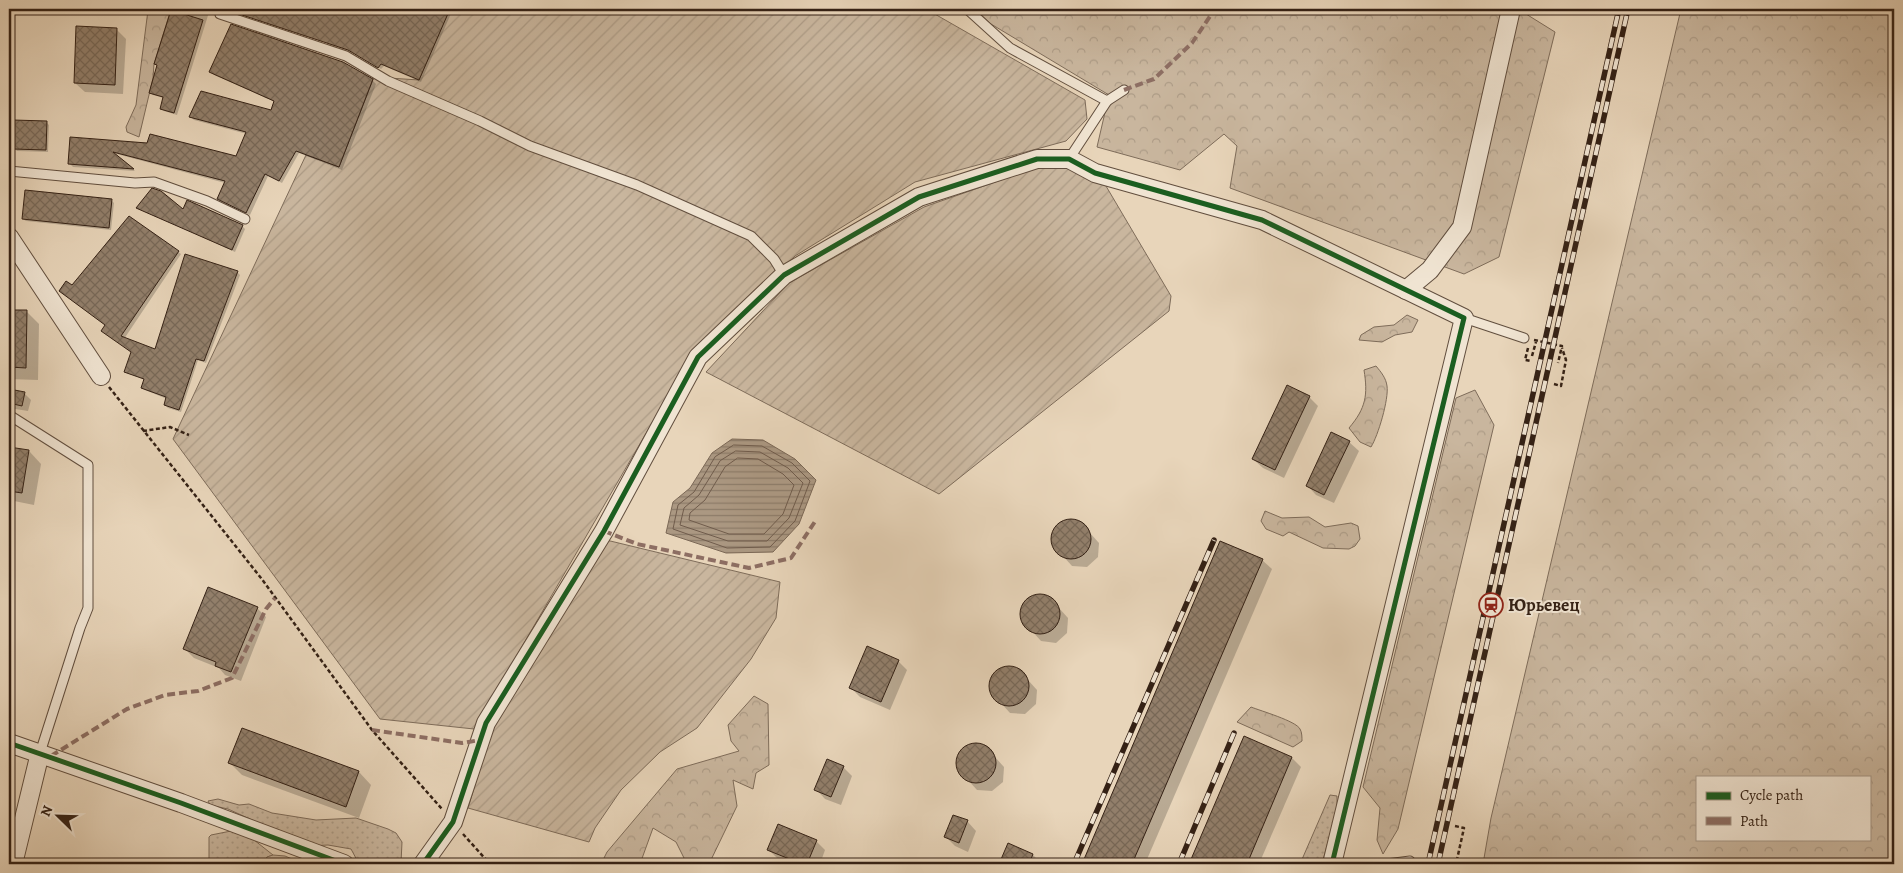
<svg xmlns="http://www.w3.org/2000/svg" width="1903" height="873" viewBox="0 0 1903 873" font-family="Alegreya,serif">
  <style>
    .grass { fill: url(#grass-dots); stroke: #7e6c5a }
    .forest { fill: url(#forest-crowns); stroke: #7e6c5a; fill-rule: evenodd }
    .garden { fill: url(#garden-furrows); stroke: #7e6c5a }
    .water { fill: url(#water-rules); stroke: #7b6856 }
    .shadow { fill: #0003 }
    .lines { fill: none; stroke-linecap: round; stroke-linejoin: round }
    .shore { stroke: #705c4c; stroke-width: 1 }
    .building { fill: url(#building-cross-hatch); stroke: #342115 }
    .lane-casing { stroke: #614e3e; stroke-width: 11 }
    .street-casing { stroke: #614e3e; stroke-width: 20 }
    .path { stroke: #342115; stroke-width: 2.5; stroke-dasharray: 4 2.5; stroke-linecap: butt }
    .lane { stroke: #f0e4d2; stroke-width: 9 }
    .street { stroke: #f0e4d2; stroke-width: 18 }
    .rail-casing { stroke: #342115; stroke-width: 5.5 }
    .rail { stroke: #f0e4d2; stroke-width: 4; stroke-dasharray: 11; stroke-linecap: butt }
    .quiet { stroke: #8d6e63; stroke-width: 4; stroke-dasharray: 8 4; stroke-linecap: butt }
    .cycleway-casing { stroke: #f0e4d2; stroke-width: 8 }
    .cycleway { stroke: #1b5e20; stroke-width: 5 }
    .labels { text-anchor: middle; stroke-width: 4; stroke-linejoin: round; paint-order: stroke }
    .poi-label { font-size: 18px; font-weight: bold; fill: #342115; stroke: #f0e4d2; text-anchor: start }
  </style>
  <defs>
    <pattern id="grass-dots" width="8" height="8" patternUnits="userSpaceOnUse" patternTransform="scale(1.25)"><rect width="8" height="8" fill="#c9b69e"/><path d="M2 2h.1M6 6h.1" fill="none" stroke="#ad9c87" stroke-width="1.8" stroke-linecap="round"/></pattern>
    <pattern id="forest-crowns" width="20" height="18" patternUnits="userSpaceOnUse" patternTransform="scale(1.25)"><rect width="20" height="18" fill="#c9b69e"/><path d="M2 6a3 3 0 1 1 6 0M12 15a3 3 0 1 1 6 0" fill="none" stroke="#ad9c87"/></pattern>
    <pattern id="garden-furrows" width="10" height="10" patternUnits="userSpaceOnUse" patternTransform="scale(1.25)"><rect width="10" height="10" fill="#c9b69e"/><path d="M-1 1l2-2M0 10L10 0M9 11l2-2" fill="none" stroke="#ad9c87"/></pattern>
    <pattern id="water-rules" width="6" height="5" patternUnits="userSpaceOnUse" patternTransform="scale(1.25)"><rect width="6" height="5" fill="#ab9882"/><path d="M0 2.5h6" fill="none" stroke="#8c7c69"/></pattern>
    <pattern id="building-cross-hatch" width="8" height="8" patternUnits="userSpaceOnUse" patternTransform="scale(1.25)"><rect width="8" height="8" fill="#927f6b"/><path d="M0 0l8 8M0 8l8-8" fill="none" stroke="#786857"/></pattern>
  </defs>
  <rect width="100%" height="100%" fill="#e8d5ba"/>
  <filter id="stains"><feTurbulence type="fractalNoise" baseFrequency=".004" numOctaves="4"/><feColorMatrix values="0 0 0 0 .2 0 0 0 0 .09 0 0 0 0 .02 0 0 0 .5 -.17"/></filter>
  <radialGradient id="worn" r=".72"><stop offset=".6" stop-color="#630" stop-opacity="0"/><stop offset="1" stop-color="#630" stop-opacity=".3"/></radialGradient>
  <g class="grass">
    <path d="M 1330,795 L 1337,796 L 1337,808 L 1322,864 L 1300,864 Z"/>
    <path d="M 218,799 L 239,805 L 249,804 L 272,813 L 316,820 L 356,818 L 388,829 L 396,833 L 402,842 L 401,863 L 400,864 L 362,864 L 358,862 L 351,849 L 328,845 L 309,846 L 228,809 L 210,805 L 208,801 Z"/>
    <path d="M 231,831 L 249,836 L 273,855 L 267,857 L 264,864 L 209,864 L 209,837 L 211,835 Z"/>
  </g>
  <g class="forest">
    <path d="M 145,9 L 171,9 L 154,64 L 153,78 L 139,137 L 127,132 L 126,127 L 136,105 L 148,10 Z"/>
    <path d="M 975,9 L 1518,9 L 1555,32 L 1499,257 L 1464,274 L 1230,188 L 1237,146 L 1224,134 L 1180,170 L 1097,147 L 1109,95 L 991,24 Z"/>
    <path d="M 1681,9 L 1894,9 L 1894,864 L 1483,864 L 1491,818 ZM 1697,777 L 1869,777 L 1869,839 L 1697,839 Z"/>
    <path d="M 1407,315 L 1418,320 L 1412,332 L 1395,335 L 1382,342 L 1359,340 L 1361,335 L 1374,327 L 1394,325 Z"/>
    <path d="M 1376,366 C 1381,372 1386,378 1387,386 C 1389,399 1378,436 1371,447 L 1360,442 L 1349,428 C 1366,408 1368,395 1364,370 Z"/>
    <path d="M 1475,390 L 1494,425 L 1398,829 L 1383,854 L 1377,840 L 1380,808 L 1363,787 L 1456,398 Z"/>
    <path d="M 1265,511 L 1282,518 L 1309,517 L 1325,527 L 1351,523 L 1358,526 L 1360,539 L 1355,546 L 1349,549 L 1323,548 L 1289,532 L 1283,536 L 1266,529 L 1261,521 Z"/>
    <path d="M 754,696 L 768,704 L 769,765 L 756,773 L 753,789 L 733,780 L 737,806 L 709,864 L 687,864 L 676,842 L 653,828 L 640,864 L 601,864 L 607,852 L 677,769 L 739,751 L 731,741 L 728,725 Z"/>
    <path d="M 1251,707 C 1261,711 1296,721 1300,729 C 1302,732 1302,738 1302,741 L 1293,747 L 1237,722 Z"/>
    <path d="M 273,855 L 285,856 L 304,864 L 264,864 L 267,857 Z"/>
  </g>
  <g class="garden">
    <path d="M 449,9 L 926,9 L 1085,100 L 1087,119 L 1066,141 L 915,182 L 795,256 L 691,356 L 474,729 L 380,719 L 173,439 L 306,155 L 339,167 L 374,77 L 419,80 Z"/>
    <path d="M 1041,166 L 1069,168 L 1103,181 L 1171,296 L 1169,311 L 939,494 L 706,372 L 789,283 L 924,207 Z"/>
    <path d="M 602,539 L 780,582 L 776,618 L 751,659 L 697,728 L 660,752 L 621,790 L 595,828 L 589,842 L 468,808 L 495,719 Z"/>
  </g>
  <path class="water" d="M 732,439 L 763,440 L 795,459 L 816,480 L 799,524 L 773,552 L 726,553 L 666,533 L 673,502 L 690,488 L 712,453 Z"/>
  <g class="shadow">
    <path d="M 187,9 L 210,9 L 177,115 L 164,111 L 161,109 L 164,98 L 153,95 L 150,93 L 158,66 L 156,64 L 186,16 Z"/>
    <path d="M 236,9 L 319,9 L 307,37 L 240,15 Z"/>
    <path d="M 340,9 L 453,9 L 421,82 L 384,66 L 381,69 L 353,53 L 329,45 L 326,42 Z"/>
    <path d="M 116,29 L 126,39 L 123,94 L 85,92 L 75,83 Z"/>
    <path d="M 211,71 L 372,80 L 376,84 L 342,170 L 299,153 L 282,183 L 268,176 L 250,215 L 221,202 L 218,198 L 225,183 L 113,153 L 135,171 L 73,167 L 69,163 L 71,138 L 236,158 L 247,134 L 194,120 L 191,117 L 272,112 L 275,102 L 214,75 Z"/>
    <path d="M 46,122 L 49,125 L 48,152 L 17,151 L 14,148 Z"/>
    <path d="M 112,201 L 114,203 L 111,230 L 26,221 L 23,219 Z"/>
    <path d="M 138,208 L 184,211 L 242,226 L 245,229 L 235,252 Z"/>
    <path d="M 178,252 L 181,254 L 124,339 L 156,350 L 237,272 L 240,275 L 206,363 L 198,360 L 181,412 L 168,408 L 165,405 L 167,399 L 145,390 L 142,388 L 145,380 L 125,372 L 132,352 L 102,331 L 106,325 L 72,287 Z"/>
    <path d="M 9,311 L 27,312 L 39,324 L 38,380 L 9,379 Z"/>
    <path d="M 9,390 L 25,394 L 31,400 L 28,411 L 9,408 Z"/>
    <path d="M 1309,397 L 1318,406 L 1284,478 L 1263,468 L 1253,459 Z"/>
    <path d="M 1349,442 L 1359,451 L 1334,503 L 1316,495 L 1307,485 Z"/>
    <path d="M 9,448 L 29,451 L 41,464 L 34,505 L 9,500 Z"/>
    <path d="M 1065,520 L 1080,522 L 1099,543 L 1098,557 L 1087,567 L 1072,566 L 1053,545 L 1054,530 Z"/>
    <path d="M 1221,542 L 1262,560 L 1272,569 L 1145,864 L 1083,864 Z"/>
    <path d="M 1034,596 L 1049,597 L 1068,618 L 1067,633 L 1056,643 L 1041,641 L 1022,620 L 1023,606 Z"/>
    <path d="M 257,608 L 266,617 L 241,681 L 225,675 L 219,668 L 194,658 L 185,649 Z"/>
    <path d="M 898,661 L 907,670 L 890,710 L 860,697 L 851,688 Z"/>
    <path d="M 1003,667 L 1018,669 L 1037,690 L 1036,704 L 1025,714 L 1010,713 L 991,692 L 992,677 Z"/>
    <path d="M 242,729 L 359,772 L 371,785 L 359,818 L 242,775 L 230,763 Z"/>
    <path d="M 1245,738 L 1292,758 L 1301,767 L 1259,864 L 1191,864 Z"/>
    <path d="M 970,745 L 985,746 L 1004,767 L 1003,782 L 992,791 L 977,790 L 958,769 L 959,754 Z"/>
    <path d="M 843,767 L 852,776 L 841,805 L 825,799 L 816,789 Z"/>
    <path d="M 967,821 L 976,831 L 968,852 L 955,846 L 946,837 Z"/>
    <path d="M 816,841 L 825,850 L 820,864 L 790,864 L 778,859 L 769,850 Z"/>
    <path d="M 1009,845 L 1033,855 L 1042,864 L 1003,864 L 1001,862 Z"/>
  </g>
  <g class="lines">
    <g class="shore">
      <path d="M 734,445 L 762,446 L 792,463 L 810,481 L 795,521 L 770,547 L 727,548 L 673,529 L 678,505 L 694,492 L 715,457 Z"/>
      <path d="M 736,451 L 760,452 L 788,468 L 803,483 L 789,518 L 767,541 L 728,541 L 680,525 L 684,508 L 699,495 L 720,461 Z"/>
      <path d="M 738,458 L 758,459 L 783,474 L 794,485 L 783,514 L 764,534 L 729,534 L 689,520 L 690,513 L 705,500 L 725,467 Z"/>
    </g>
  </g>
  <g class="building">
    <path d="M 238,9 L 450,9 L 419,80 L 381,64 L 378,68 L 348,50 L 236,13 Z"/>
    <path d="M 171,10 L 203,20 L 174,113 L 160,109 L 163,97 L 149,93 L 157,65 L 154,64 Z"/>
    <path d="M 231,24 L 343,62 L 373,79 L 339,167 L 296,151 L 279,181 L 265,174 L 246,213 L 217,199 L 225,181 L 113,152 L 134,169 L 68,164 L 70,137 L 147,143 L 150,134 L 236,156 L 246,132 L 189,117 L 201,91 L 271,110 L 274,101 L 209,72 Z"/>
    <path d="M 76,26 L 117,28 L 115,85 L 74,83 Z"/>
    <path d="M 13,120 L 47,121 L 46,150 L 13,149 Z"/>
    <path d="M 152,188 L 161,191 L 183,209 L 187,200 L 243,225 L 232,250 L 136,208 Z"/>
    <path d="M 25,190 L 112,199 L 109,228 L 22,219 Z"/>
    <path d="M 129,216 L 179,251 L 121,336 L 155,349 L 185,254 L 238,271 L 204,361 L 196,359 L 179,410 L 164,405 L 166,397 L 141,388 L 144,379 L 124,372 L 131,352 L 101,331 L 105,325 L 59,291 L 66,281 L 72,285 Z"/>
    <path d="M 9,310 L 27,310 L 26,368 L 9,367 Z"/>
    <path d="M 1287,385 L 1310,396 L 1275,470 L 1252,459 Z"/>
    <path d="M 9,389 L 25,392 L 22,406 L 9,403 Z"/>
    <path d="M 1331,432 L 1350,441 L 1324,495 L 1306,486 Z"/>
    <path d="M 9,447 L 29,450 L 22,493 L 9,491 Z"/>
    <circle cx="1071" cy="539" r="20"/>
    <path d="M 1220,541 L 1263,559 L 1132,864 L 1082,864 Z"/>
    <path d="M 208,587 L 258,607 L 231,672 L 215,666 L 216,662 L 183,649 Z"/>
    <circle cx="1040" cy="614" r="20"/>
    <path d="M 867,646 L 899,660 L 881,702 L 849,688 Z"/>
    <circle cx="1009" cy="686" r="20"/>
    <path d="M 242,728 L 359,771 L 346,807 L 228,763 Z"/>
    <path d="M 1244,736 L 1292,757 L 1247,864 L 1189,864 Z"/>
    <circle cx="976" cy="763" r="20"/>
    <path d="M 827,759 L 844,766 L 831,797 L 814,790 Z"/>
    <path d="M 953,815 L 968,820 L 959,843 L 944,837 Z"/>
    <path d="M 778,824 L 817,840 L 807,864 L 802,864 L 767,850 Z"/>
    <path d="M 1008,843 L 1033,854 L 1029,864 L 999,864 Z"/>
  </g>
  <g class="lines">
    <g class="lane-casing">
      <g id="lane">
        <path d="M 221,9 L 220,14 L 346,56 L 388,81 L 480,121 L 530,146 L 637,185 L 751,236 L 774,259 L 784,275"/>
        <path d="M 967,9 L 1010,48 L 1107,101 L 1069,159"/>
        <path d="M 1107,101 L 1124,90"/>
        <path d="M 9,171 L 135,183 L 154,182 L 207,201 L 245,219"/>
        <path d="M 1464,318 L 1524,338"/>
        <path d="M 9,415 L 88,465 L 88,608 L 80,628 L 40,753"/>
        <path d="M 1387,864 L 1410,861"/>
      </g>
    </g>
    <g class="street-casing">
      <g id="street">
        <path d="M 9,237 L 101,376"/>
        <path d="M 1406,290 L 1430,270 L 1462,227 L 1511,9"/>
        <path d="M 9,743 L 181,803 L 344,864"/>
        <path d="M 13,864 L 40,753"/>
        <path d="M 423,864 L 453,822 L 486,723 L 604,531 L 698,357 L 784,275 L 919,197 L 1037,159 L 1069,159 L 1095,173 L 1262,220 L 1464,318 L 1332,864"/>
      </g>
    </g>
    <g class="path">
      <path d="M 1534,340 L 1562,346 L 1558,363"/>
      <path d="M 1528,348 L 1525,360 L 1531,361"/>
      <path d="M 1532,356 L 1536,342"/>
      <path d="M 1554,384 L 1561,386 L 1566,360 L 1562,348"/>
      <path d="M 109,387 L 261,578 L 372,730 L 442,809"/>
      <path d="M 143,431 L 170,427 L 189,435"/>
      <path d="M 1455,826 L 1464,828 L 1456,864"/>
      <path d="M 463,834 L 490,864"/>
      <path d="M 1447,864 L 1448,858"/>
    </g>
    <use href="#lane" class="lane"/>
    <use href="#street" class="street"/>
    <g class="rail-casing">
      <g id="rail">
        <path d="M 1074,864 L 1214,540"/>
        <path d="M 1179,864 L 1234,733"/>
        <path d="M 1428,864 L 1619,9"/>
        <path d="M 1438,864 L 1628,9"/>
      </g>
    </g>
    <use href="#rail" class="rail"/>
    <g class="quiet">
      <path d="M 1124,90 L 1154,79 L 1192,43 L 1215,9"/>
      <path d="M 604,531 L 637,544 L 749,568 L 791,558 L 816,520"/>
      <path d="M 372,730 L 462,743 L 480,740"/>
      <path d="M 51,756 L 127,709 L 165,695 L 198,691 L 232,678 L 266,609 L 275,598"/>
    </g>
    <g class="cycleway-casing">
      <g id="cycleway">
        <path d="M 9,743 L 181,803 L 344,864"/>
        <path d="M 423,864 L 453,822 L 486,723 L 604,531 L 698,357 L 784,275 L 919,197 L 1037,159 L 1069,159 L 1095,173 L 1262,220 L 1464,318 L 1332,864"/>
      </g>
    </g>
    <use href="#cycleway" class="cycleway"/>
  </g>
  <defs>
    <g id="station-ring" transform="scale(1.25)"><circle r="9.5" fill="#f0e4d2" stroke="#8f2418" stroke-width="1.5"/><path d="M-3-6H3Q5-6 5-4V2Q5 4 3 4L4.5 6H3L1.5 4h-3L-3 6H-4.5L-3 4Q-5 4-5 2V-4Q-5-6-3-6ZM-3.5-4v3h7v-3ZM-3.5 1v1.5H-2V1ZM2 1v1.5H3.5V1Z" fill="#8f2418"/></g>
  </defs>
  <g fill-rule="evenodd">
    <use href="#station-ring" x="1491" y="605"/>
  </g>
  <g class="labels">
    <g class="poi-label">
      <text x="1508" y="611">Юрьевец</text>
    </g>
  </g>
  <rect width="1903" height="873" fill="none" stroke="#e8d5ba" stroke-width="30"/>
  <rect x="10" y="10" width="1883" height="853" fill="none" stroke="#342115" stroke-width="2.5"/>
  <rect x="15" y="15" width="1873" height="843" fill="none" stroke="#342115"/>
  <rect x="1696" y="776" width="175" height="65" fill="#f0e4d2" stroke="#a59686"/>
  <rect x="1706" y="792" width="25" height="8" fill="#1b5e20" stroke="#a59686"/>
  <text x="1740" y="800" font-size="15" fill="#342115">Cycle path</text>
  <rect x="1706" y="817" width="25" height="8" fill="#8d6e63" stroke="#a59686"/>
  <text x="1740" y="826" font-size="15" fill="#342115">Path</text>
  <g transform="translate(58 816) rotate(293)" stroke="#f0e4d2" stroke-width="4" paint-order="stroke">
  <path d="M0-4L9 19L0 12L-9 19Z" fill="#342115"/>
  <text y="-8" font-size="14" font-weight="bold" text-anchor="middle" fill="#342115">N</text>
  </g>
  <rect width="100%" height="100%" filter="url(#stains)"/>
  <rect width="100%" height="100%" fill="url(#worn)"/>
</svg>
